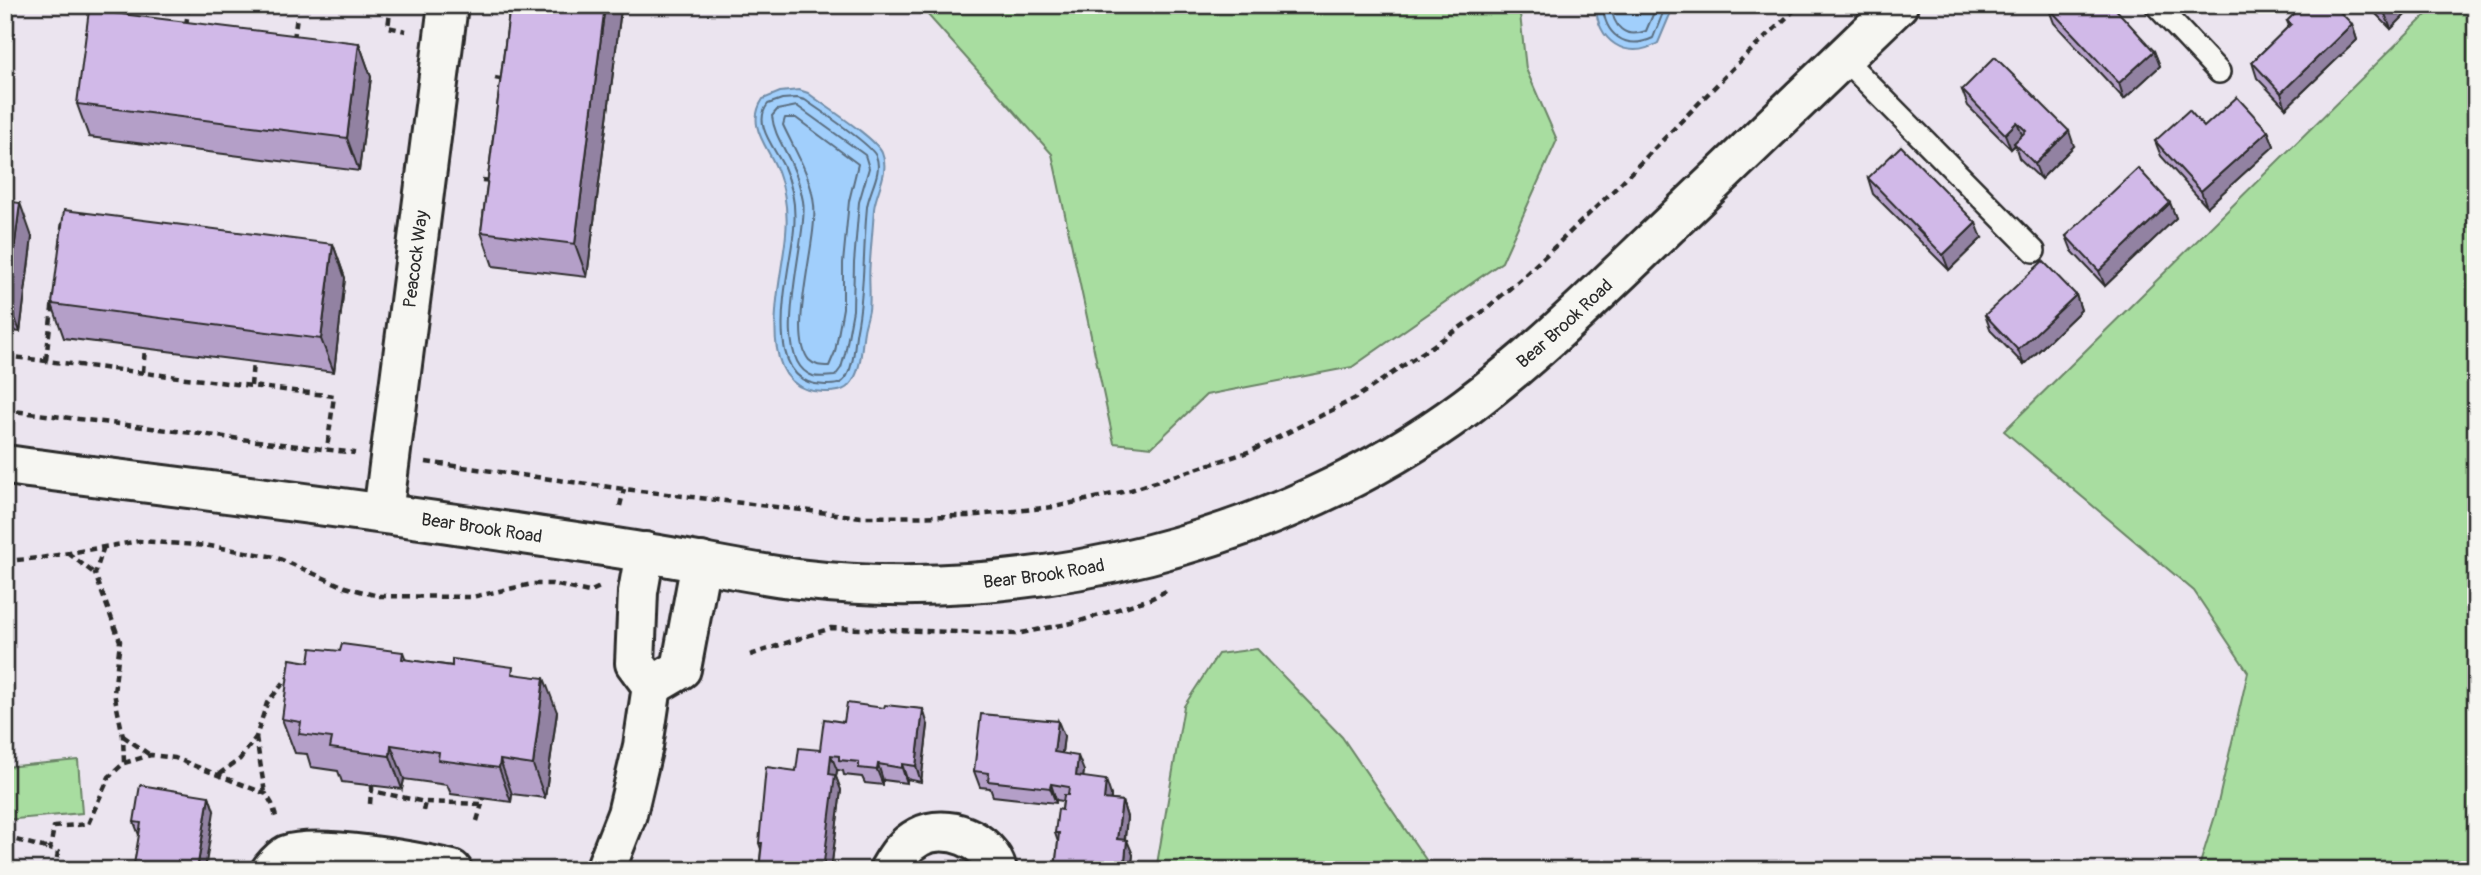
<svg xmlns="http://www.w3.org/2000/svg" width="2481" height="875" viewBox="0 0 2481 875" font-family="Pangolin,sans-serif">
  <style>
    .green { fill: #a8dda0; stroke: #6a8466; stroke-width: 2 }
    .water { fill: #a1cffc; stroke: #728da8; stroke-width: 2 }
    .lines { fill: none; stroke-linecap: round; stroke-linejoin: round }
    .shore { stroke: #5a6d7f; stroke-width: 2 }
    .lane-casing { stroke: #2b2b2b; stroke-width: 26 }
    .street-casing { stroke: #2b2b2b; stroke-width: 44 }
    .path { stroke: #2b2b2b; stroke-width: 4.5; stroke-dasharray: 7 5; stroke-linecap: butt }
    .lane { stroke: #f6f6f2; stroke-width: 21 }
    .street { stroke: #f6f6f2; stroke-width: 38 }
    .wall { fill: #b49fc8; stroke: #2b2b2b; stroke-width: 2 }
    .shaded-wall { fill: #9282a2; stroke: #2b2b2b; stroke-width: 2 }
    .building { fill: #d1b9e8; stroke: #2b2b2b; stroke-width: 2 }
    .labels { text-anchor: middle; stroke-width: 7; stroke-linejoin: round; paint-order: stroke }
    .street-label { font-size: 18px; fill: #2b2b2b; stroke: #f6f6f2 }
  </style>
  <rect width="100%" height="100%" fill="#ebe4ef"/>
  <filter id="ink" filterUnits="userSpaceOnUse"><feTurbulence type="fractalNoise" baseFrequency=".0143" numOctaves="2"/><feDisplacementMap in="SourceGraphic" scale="14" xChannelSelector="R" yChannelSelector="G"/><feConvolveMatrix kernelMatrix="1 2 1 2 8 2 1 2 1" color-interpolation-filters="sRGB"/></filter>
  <g filter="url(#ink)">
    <g class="green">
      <path d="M 919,5 L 1519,5 L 1526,69 L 1557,140 L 1502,262 L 1352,367 L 1206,395 L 1152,447 L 1114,443 L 1052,154 Z"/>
      <path d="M 2436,5 L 2476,5 L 2476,870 L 2198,870 L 2215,816 L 2248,672 L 2194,591 L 2004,431 Z"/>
      <path d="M 1257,649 L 1342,737 L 1433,870 L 1156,870 L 1184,706 L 1218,654 Z"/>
      <path d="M 78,760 L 82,813 L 5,820 L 5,767 Z"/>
    </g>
    <g class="water">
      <path d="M 1596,5 L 1674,5 L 1658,43 C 1626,62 1596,40 1596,5 Z"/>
      <path d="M 799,90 L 808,93 C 823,105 876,138 882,153 C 890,172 876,191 874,209 C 873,227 871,245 870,262 C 868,278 871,294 869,310 C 868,317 865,324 864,331 C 861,348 862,367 852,382 C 845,392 835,392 824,392 C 748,392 783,277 786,234 C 788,212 786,193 778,172 C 769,147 745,126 763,99 L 780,92 Z"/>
    </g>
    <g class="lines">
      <g class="shore">
        <path d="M 1603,5 C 1604,34 1625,51 1653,38 L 1666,5"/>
        <path d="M 1611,5 C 1613,27 1625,39 1646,31 L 1657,5"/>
        <path d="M 797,98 L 805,100 C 819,110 870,143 876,156 C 883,172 869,191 867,207 C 863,248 865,289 857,329 C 854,344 855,361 847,376 C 842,385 835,385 825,385 C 756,385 791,268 794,229 C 796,207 793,187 784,167 C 775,148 752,124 768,104 L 782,99 Z"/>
        <path d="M 797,106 L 865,155 L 869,168 L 859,202 L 854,263 L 853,310 L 845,354 L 841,368 L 835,376 C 828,376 820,378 813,376 C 766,360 809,237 803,201 C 801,190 797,176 792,165 C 785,148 774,135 772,116 L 777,110 Z"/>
        <path d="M 785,118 L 796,118 L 858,164 L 849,201 L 843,263 L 843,308 L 835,352 L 829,366 C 821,366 815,366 809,360 C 787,334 818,240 814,205 C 811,175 795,151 783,125 Z"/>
      </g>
      <g class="lane-casing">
        <g id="lane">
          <path d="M 2156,5 L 2219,72"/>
          <path d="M 1843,58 L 2034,251"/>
        </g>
      </g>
      <g class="street-casing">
        <g id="street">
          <path id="s1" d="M 5,465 C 169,486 333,505 496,530 C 548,538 601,545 652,554 C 701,562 749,573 798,579 C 1025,606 1282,544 1466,407 C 1537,354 1599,292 1663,231 C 1741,156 1820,81 1898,5"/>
          <path id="s2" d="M 383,513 L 448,5"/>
          <path d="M 652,686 L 681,669 L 701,562"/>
          <path d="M 271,870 C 276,864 281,858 287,855 C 317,844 418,862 452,870"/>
          <path d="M 605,870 L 627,814 L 643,746 L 652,686 L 635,663 L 638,592 L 645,552"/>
          <path d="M 889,870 C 897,856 904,845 919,837 C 946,822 989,839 997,870"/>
        </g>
      </g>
      <g class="path">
        <path d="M 391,5 L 388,27 L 406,31"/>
        <path d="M 186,25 L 189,5"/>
        <path d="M 294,39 L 297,16"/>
        <path d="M 495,78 L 505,80"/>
        <path d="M 482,180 L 493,181"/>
        <path d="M 62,229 L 64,216"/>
        <path d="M 5,356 L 334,396 L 327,449"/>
        <path d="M 46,360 L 53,300"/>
        <path d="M 143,372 L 145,348"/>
        <path d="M 251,386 L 253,362"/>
        <path d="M 5,410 L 355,453"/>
        <path d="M 426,462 L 624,489 L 861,517 L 968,516 L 1054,507 L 1131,490 L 1251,451 L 1354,399 L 1480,314 L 1523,277 L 1613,191 L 1742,59 L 1800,5"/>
        <path d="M 620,506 L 624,489"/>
        <path d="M 68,553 L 95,574"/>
        <path d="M 5,561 L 40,558 L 139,541 L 210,546 L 275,557 L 345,587 L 378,596 L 472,597 L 532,584 L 552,584 L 589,592 L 602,586"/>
        <path d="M 750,655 L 831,628 L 1016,634 L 1077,622 L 1150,599 L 1166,591"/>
        <path d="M 123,736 L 150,755"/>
        <path d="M 256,737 L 265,793"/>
        <path d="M 124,763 L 151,755 L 175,758 L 266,794 L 272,804 L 277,820"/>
        <path d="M 219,774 L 240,759 L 256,737 L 267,703 L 290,675"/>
        <path d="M 372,786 L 372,791 L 425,802 L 482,804 L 483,798"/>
        <path d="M 370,804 L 371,791"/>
        <path d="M 423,811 L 425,802"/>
        <path d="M 477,821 L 482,804"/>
        <path d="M 5,837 L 50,849"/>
        <path d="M 55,870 L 58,852 L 50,849 L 54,827 L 88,824 L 109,777 L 124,763 L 123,736 L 114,693 L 120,641 L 95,574 L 104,546"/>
      </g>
      <use href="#lane" class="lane"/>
      <use href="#street" class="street"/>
    </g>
    <g class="wall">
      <path d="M 510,5 L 620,5 L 621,9 L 587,277 L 493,266 L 481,232 Z"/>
      <path d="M 2367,5 L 2415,5 L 2391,29 Z"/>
      <path d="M 2048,7 L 2154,51 L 2160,66 L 2124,99 L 2054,23 Z"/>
      <path d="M 2287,21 L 2352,24 L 2357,40 L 2286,108 L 2257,78 L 2252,62 L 2289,26 Z"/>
      <path d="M 359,43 L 371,77 L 359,171 L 89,137 L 77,104 Z"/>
      <path d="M 1962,90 L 2074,146 L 2041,179 L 2019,158 L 2015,145 L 2011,149 L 1968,106 Z"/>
      <path d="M 2204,127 L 2268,131 L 2274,146 L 2207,207 L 2161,156 L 2155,141 Z"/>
      <path d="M 1868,178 L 1982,238 L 1949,270 L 1873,194 Z"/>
      <path d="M 5,201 L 32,237 L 20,332 L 5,330 Z"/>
      <path d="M 2170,203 L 2176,218 L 2105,286 L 2072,251 L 2066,236 Z"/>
      <path d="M 333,244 L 345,278 L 334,372 L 64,338 L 52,304 Z"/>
      <path d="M 2076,295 L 2081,310 L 2024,365 L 1991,331 L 1985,315 Z"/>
      <path d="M 340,651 L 403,652 L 406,660 L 515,674 L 557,712 L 545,798 L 512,794 L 511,802 L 451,794 L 447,785 L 404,779 L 402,789 L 342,782 L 338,771 L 311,767 L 307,754 L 295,753 L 282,719 L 309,662 Z"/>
      <path d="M 844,722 L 928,725 L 921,782 L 907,779 L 907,783 L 883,780 L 883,785 L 865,783 L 862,777 L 844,775 L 843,771 L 837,770 L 836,777 L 841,790 L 831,870 L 759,870 L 761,849 L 759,843 L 796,771 L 820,750 Z"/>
      <path d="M 1064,736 L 1062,753 L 1084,771 L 1083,777 L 1111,795 L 1111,800 L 1122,801 L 1127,817 L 1125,840 L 1133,855 L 1131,870 L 1055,870 L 1058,842 L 1055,833 L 1062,810 L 1063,801 L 1056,800 L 1056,803 L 993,796 L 990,788 L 980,787 L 974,771 Z"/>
      <path d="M 209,796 L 214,811 L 139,835 L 134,822 Z"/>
    </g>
    <g class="shaded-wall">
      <path d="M 605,5 L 620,5 L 621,9 L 587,277 L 575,244 Z"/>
      <path d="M 2394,5 L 2415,5 L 2391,29 L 2385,14 Z"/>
      <path d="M 2352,24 L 2357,40 L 2286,108 L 2281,93 Z"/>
      <path d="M 359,43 L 371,77 L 359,171 L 347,138 Z"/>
      <path d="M 2154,51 L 2160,66 L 2124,99 L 2119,83 Z"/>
      <path d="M 2017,122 L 2023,137 L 2014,143 L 2015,145 L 2011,149 L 2005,134 Z"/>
      <path d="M 2069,131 L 2074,146 L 2041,179 L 2035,164 Z"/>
      <path d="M 2268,131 L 2274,146 L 2207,207 L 2201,191 Z"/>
      <path d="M 20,203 L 32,237 L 20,332 L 8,298 Z"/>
      <path d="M 2170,203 L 2176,218 L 2105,286 L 2099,271 Z"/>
      <path d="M 1976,223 L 1982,238 L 1949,270 L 1943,255 Z"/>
      <path d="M 333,244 L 345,278 L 334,372 L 321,339 Z"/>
      <path d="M 2076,295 L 2081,310 L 2024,365 L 2018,350 Z"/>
      <path d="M 544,678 L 557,712 L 545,798 L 533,765 Z"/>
      <path d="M 923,709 L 928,725 L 921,782 L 916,766 Z"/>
      <path d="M 1058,721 L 1064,736 L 1060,768 L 1054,752 Z"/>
      <path d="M 391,745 L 404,779 L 402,789 L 390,756 Z"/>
      <path d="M 831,755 L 837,770 L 836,777 L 841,790 L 831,870 L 823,870 L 829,774 Z"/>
      <path d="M 1078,756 L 1084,771 L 1081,791 L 1076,776 Z"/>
      <path d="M 500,760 L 512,794 L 511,802 L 499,768 Z"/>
      <path d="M 878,764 L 883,780 L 883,785 L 877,770 Z"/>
      <path d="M 902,764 L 907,779 L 907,783 L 902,768 Z"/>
      <path d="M 1106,780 L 1111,795 L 1109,815 L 1104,799 Z"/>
      <path d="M 1051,784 L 1056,800 L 1056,803 L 1050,788 Z"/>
      <path d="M 209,796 L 214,811 L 205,870 L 197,870 Z"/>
      <path d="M 1122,801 L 1127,817 L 1123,854 L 1117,839 Z"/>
      <path d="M 1127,840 L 1133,855 L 1131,870 L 1124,870 Z"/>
    </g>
    <g class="building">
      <path d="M 510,5 L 605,5 L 575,244 L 481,232 Z"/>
      <path d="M 2050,5 L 2112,5 L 2154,51 L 2119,83 L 2048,7 Z"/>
      <path d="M 2303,5 L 2333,5 L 2352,24 L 2281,93 L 2252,62 L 2291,24 L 2287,21 Z"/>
      <path d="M 2377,5 L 2394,5 L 2385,14 Z"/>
      <path d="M 89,10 L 359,43 L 347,138 L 77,104 Z"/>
      <path d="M 1995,57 L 2069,131 L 2035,164 L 2014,143 L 2026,131 L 2017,122 L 2005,134 L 1962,90 Z"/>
      <path d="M 2237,97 L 2268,131 L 2201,191 L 2155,141 L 2189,110 L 2204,127 Z"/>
      <path d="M 1901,146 L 1976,223 L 1943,255 L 1868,178 Z"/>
      <path d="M 2138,168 L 2170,203 L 2099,271 L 2066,236 Z"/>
      <path d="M 5,201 L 20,203 L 8,298 L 5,298 Z"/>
      <path d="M 64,210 L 333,244 L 321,339 L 52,304 Z"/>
      <path d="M 2043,261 L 2076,295 L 2018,350 L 1985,315 Z"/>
      <path d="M 342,644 L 403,652 L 402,659 L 452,666 L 452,659 L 513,667 L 512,674 L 544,678 L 533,765 L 500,760 L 499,768 L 438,760 L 439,752 L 391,745 L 390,756 L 330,748 L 332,738 L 299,734 L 301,722 L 282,719 L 290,659 L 309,662 L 311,648 L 340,651 Z"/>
      <path d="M 847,703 L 884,708 L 885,705 L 923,709 L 916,766 L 902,764 L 902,768 L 878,764 L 877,770 L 859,768 L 859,762 L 839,760 L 839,756 L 831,755 L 829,774 L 835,775 L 823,870 L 759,870 L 762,843 L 759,843 L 766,767 L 796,771 L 799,748 L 820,750 L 824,719 L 844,722 Z"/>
      <path d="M 981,714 L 1058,721 L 1054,752 L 1078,756 L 1076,776 L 1106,780 L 1104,799 L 1122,801 L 1117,839 L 1127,840 L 1124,870 L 1055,870 L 1059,833 L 1055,833 L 1058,809 L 1062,810 L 1064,795 L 1068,795 L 1069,787 L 1051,784 L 1050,788 L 988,781 L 989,773 L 974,771 Z"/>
      <path d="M 140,785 L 209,796 L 197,870 L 133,870 L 141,823 L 134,822 Z"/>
    </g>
  </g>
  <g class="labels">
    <g class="street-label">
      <text dy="6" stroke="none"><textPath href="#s2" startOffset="256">Peacock Way</textPath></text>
      <text dy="6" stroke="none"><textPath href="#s1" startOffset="1636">Bear Brook Road</textPath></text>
      <text dy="6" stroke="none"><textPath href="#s1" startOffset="481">Bear Brook Road</textPath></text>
      <text dy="6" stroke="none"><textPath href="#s1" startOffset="1048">Bear Brook Road</textPath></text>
    </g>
  </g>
  <rect width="2481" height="875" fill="none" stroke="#f6f6f2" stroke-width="28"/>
  <rect x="14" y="14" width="2453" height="847" fill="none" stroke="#2b2b2b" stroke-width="2.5" filter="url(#ink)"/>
</svg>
